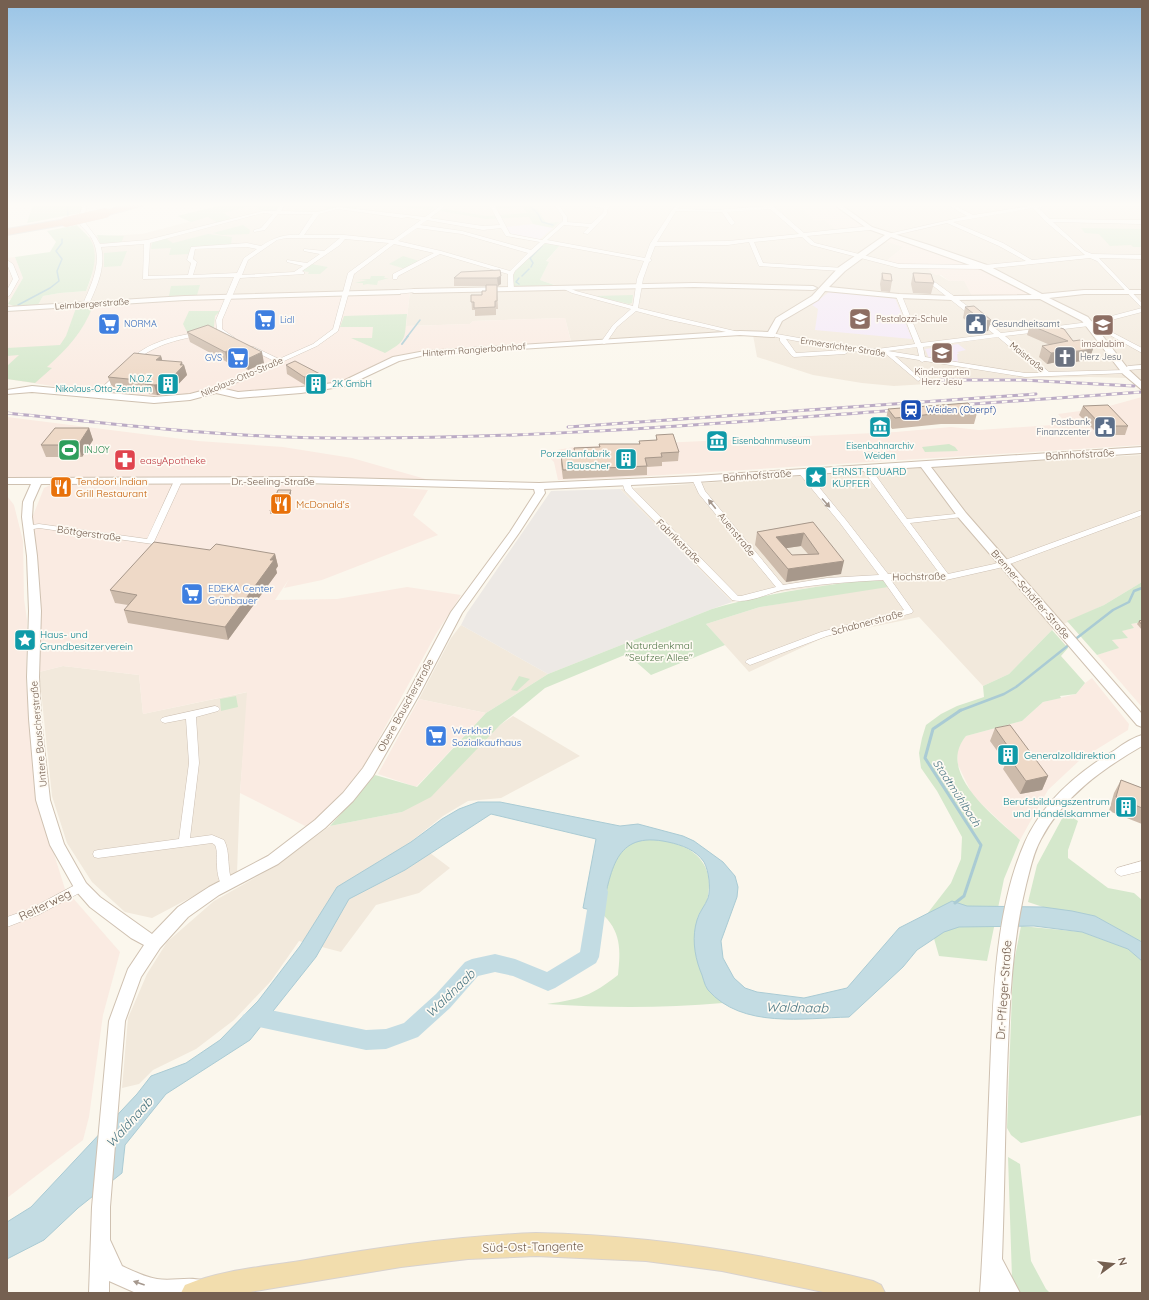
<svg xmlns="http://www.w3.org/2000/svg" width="1149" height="1300" viewBox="0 0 1149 1300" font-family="Quicksand,sans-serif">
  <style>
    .residential { fill: #f2e9dc; fill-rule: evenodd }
    .commercial { fill: #faebe2 }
    .industrial { fill: #ede9e5 }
    .education { fill: #f4e9f8 }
    .green { fill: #d5e8cc }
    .water { fill: #c3dce3; stroke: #aacbd4 }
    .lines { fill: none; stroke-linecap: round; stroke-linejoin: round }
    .stream-far3 { stroke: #aacbd4; stroke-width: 1.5 }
    .stream-far2 { stroke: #aacbd4; stroke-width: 2 }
    .stream-far1 { stroke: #aacbd4; stroke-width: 2.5 }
    .stream { stroke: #aacbd4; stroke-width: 3 }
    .river { fill: #c3dce3; fill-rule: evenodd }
    .street-casing { stroke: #cdc0b3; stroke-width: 1 }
    .secondary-casing { stroke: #cfc1b1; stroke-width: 2 }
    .primary-casing { stroke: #d8d2ce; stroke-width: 2 }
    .highway-casing { stroke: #d8d2ce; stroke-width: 2 }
    .street { fill: #fff; fill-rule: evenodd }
    .secondary { fill: #fff; fill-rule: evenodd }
    .primary { fill: #f2ddad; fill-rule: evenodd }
    .highway { fill: #eec1ab; fill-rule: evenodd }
    .rail-casing { stroke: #bbabc5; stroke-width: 3 }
    .rail { stroke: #fefaf3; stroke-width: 2; stroke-dasharray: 5.5; stroke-linecap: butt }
    .highway-bridge-casing { stroke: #d8d2ce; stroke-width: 10; stroke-linecap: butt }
    .highway-bridge { stroke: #eec1ab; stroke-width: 10 }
    .wall { fill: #cdbbab; fill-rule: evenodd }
    .shaded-wall { fill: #a7988b }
    .building { fill: #eed9c7; stroke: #a7988b; fill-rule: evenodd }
    .oneway { fill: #a5988e }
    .labels { text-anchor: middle; stroke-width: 3.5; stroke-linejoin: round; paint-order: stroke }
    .far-street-label { font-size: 9px; fill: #756051; stroke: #fefaf3 }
    .far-education-label { font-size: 9px; fill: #785e54; stroke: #fefaf3 }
    .far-shop-label { font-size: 9px; fill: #366cbe; stroke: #fefaf3; text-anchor: start }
    .far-service-label { font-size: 9px; fill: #4e5e75; stroke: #fefaf3; text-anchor: start }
    .far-worship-label { font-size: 9px; fill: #5b616d; stroke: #fefaf3; text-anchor: start }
    .far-culture-label { font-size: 9px; fill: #0d838f; stroke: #fefaf3; text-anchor: start }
    .far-transit-label { font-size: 9px; fill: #164399; stroke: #fefaf3; text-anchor: start }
    .far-leisure-label { font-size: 9px; fill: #27864d; stroke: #fefaf3; text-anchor: start }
    .culture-label { font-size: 10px; fill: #0d838f; stroke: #fefaf3; text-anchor: start }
    .street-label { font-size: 10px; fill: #756051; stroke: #fefaf3 }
    .health-label { font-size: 10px; fill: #be3a42; stroke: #fefaf3; text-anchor: start }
    .food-label { font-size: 10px; fill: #c56008; stroke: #fefaf3; text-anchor: start }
    .shop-label { font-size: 10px; fill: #366cbe; stroke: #fefaf3; text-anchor: start }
    .park-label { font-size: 10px; fill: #54784b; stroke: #fefaf3 }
    .water-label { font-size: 11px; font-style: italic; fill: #4c7885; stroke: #fefaf3 }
    .near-street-label { font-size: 12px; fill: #756051; stroke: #fefaf3 }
    .near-water-label { font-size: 13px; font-style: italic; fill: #4c7885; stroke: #fefaf3 }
  </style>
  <rect width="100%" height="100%" fill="#fbf7ed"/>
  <g class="residential">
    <path d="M 257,204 L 798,204 L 803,209 L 825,220 L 837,231 L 865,228 L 889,236 L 904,247 L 885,262 L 926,267 L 949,281 L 964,281 L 1037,296 L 1083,321 L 1126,378 L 1090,377 L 925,380 L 927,384 L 894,386 L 862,383 L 813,375 L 757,357 L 753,335 L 572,345 L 565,318 L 473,321 L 470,324 L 406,326 L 410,292 L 37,307 L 43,296 L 60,293 L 86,291 L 91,279 L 94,263 L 93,247 L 88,237 L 142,234 ZM 560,245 L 546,262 L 549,262 L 540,280 L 554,285 L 512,287 Z"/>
    <path d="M 840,204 L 1142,204 L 1142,383 L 1124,367 L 1086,319 L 928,245 L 872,226 Z"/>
    <path d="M 1142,455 L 1142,582 L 1104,605 L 1053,629 L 1009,674 L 983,686 L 919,617 L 825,637 L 749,672 L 706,624 L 760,607 L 801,600 L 866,580 L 779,592 L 732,602 L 620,489 L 928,467 Z"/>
    <path d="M 461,625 L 548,674 L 486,713 L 419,699 L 451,638 Z"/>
    <path d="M 63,666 L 139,675 L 143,714 L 248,692 L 240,793 L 237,873 L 152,918 L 125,912 L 92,882 L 67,843 L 52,796 L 39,672 Z"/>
    <path d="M 513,716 L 580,756 L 501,798 L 468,801 L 443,816 L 413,840 L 450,868 L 419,893 L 376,905 L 341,952 L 299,941 L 271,981 L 234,1020 L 196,1049 L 153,1070 L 139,1084 L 122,1088 L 128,1018 L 147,974 L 167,942 L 214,901 L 274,867 L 330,826 L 402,812 L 500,725 Z"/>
  </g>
  <g class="commercial">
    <path d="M 798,204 L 833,204 L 865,228 L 837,231 L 825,220 L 814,221 Z"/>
    <path d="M 889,236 L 979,267 L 1037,296 L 973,298 L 964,281 L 949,281 L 941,275 L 935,275 L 926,267 L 885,262 L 903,247 L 882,240 Z"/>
    <path d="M 15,257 L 23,278 L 11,299 L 7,299 L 7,258 Z"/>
    <path d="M 410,291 L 406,326 L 470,324 L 473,321 L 565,318 L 571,342 L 417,352 L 404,355 L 342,383 L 245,394 L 225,392 L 217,387 L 187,395 L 165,398 L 72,389 L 7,379 L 7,309 L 151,300 Z"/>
    <path d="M 1142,397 L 1142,445 L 615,478 L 558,480 L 554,462 L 547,455 L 546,452 L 574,447 L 896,432 L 951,427 L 979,430 L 1067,424 L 1058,414 L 1102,408 Z"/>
    <path d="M 7,417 L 198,441 L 283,447 L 352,458 L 429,480 L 232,477 L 7,477 Z"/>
    <path d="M 52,484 L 254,484 L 382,486 L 428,490 L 413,515 L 438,535 L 322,580 L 284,588 L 289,579 L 275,600 L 337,599 L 407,587 L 461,595 L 436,634 L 360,773 L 309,828 L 240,793 L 247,692 L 143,714 L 139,675 L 63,666 L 39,672 L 32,518 L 44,488 Z"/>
    <path d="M 7,496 L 14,505 L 23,541 L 24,599 L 27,620 L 26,682 L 39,806 L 65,889 L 120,952 L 103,1015 L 89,1117 L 83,1140 L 7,1198 Z"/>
    <path d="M 1142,622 L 1142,707 L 1097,655 L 1118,648 L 1112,640 L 1128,638 L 1121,631 L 1134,628 L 1130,624 Z"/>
    <path d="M 1092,678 L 1129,724 L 1128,730 L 1081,759 L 1048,790 L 1020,840 L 973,796 L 958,765 L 957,748 L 966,736 L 1022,721 L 1043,702 L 1076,694 L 1085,683 Z"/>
    <path d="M 419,699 L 486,713 L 416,787 L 378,774 Z"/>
  </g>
  <path class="industrial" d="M 620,489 L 732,602 L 712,609 L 548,674 L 461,625 L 467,613 L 551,491 Z"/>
  <g class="education">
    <path d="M 533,224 L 553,228 L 539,240 L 509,235 L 505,227 Z"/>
    <path d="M 829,292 L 895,298 L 912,339 L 815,330 L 818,309 L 812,305 Z"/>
    <path d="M 958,344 L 966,350 L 957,352 L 959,354 L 957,354 L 958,362 L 929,358 L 925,349 Z"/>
  </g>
  <g class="green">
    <path d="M 33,204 L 83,204 L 80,213 L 27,223 Z"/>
    <path d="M 226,204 L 283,205 L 277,212 L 263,212 L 254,205 L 224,213 L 231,218 L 218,223 L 208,217 L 191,222 L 177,216 Z"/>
    <path d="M 304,204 L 361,204 L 355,209 L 338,207 L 328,210 L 319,204 L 303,206 Z"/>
    <path d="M 370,204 L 414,204 L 435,207 L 431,210 Z"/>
    <path d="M 491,204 L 531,204 L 534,209 L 537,208 L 546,223 L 559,222 L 553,228 L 533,224 L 529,217 L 486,219 L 440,211 L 444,209 L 487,216 L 527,213 L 523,207 L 494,209 Z"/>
    <path d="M 77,225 C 81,230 87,234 90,239 C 100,254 92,276 86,291 L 60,293 L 43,296 L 38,305 L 14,306 L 8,304 L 23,278 L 15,257 L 50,252 L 56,242 L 47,231 Z"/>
    <path d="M 243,225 L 250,230 L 249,234 L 221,235 L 213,233 Z"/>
    <path d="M 1081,228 L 1142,229 L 1142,247 L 1133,247 L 1131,245 L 1110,246 L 1099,234 L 1085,233 Z"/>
    <path d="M 208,234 L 232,237 L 231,245 L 191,247 L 189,254 L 169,255 L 171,248 L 151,249 L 152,242 L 165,238 L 173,243 Z"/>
    <path d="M 97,235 L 124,236 L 121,243 L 106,244 L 100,243 Z"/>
    <path d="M 543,243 L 560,245 L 546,261 L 549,262 L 540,280 L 554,285 L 512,287 L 514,270 Z"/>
    <path d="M 127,251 L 121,266 L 104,267 L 104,253 Z"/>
    <path d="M 403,256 L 419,261 L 405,269 L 389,264 Z"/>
    <path d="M 311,264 L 328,267 L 320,274 L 308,274 L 309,272 L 301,271 Z"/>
    <path d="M 371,276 L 385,276 L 384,278 L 389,278 L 378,281 L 377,285 L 367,284 L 363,285 L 363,283 L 355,283 L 367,280 L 357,279 L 370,279 Z"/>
    <path d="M 200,285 L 197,295 L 169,296 L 171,286 Z"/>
    <path d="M 633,295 L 632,303 L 629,304 L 595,296 Z"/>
    <path d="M 93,306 C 83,332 67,349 47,367 L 52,368 L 35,383 L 7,379 L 7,366 L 19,355 L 7,356 L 7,348 L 60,345 L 66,336 L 76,308 Z"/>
    <path d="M 189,311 L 220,311 L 215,316 L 214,327 L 188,334 L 183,324 Z"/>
    <path d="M 407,314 C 404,339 408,340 385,353 L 351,338 L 372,338 L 373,327 L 340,327 L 344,316 Z"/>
    <path d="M 949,444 L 955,447 L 958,451 L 925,452 L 922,447 Z"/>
    <path d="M 866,580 L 884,581 L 888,587 L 760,607 L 706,624 L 725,645 L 651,675 L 627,654 L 545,688 L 500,725 L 431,797 L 402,812 L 330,826 L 375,775 L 417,787 L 486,713 L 548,674 L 712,609 C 762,594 814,587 866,580 Z"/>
    <path d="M 1142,582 L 1142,622 L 1131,624 L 1134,628 L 1122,631 L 1128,638 L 1112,640 L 1119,648 L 1097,655 L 1067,621 L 1104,605 Z"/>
    <path d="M 1052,630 L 1068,648 L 1061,656 L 1085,683 L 1076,694 L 1060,696 L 1061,698 L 1043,702 L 1022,721 L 966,736 C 935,773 996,817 1020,840 L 1004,879 L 987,961 L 939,956 L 927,914 L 951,883 L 961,859 L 962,837 L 937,791 L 921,768 L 919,753 L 922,738 L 926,725 L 941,714 L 957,706 L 984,697 L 983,686 L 1009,674 Z"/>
    <path d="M 519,676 L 530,679 L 517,691 L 511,690 Z"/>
    <path d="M 236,696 L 238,707 L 221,711 L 220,699 Z"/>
    <path d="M 1065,813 L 1078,821 L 1068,850 L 1068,858 L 1108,888 L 1134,893 L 1142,900 L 1142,942 L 1095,916 L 1043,907 L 1028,902 L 1037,865 Z"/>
    <path d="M 647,839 C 681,840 716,855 708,896 C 707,905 697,913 697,921 C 697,930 704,982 707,988 C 710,993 718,999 723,1003 C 664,1008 606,1008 547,1004 C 581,999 591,996 618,975 C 621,950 621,930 601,913 C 607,892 609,862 626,846 C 632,841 640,841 647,839 Z"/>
    <path d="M 1021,926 L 1082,932 L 1128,949 L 1142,961 L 1142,1115 L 1021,1143 L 1011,1135 L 1007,1128 L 1013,967 Z"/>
    <path d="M 1008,1157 L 1020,1164 L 1031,1261 L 1046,1289 L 1050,1293 L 1017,1293 L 1012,1278 Z"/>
  </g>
  <path class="water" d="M 478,802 L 500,802 L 620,826 L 638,824 L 683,836 L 694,841 L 723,862 L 735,876 L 738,887 L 737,897 L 721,941 L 723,958 L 734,978 L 745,988 L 757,992 L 804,998 L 847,988 L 899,928 L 952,901 L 967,906 L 1043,907 L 1072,911 L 1095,916 L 1142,942 L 1142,961 L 1128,949 L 1082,932 L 1034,926 L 959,927 L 944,932 L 917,950 L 903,967 L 849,1017 C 804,1018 742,1029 708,990 C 704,985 703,976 700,970 C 694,954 692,936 697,920 C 699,912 705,906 708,898 C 711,889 709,871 704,862 C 696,850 682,845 668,842 C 613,830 612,872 601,913 L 583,908 L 596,839 L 491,814 L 405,870 L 349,899 L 316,957 L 250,1040 L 166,1094 L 125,1145 L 122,1173 L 78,1208 L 44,1240 L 7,1259 L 7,1222 L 31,1207 L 137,1094 L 151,1076 L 186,1063 L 220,1040 L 258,1001 L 300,946 L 337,887 L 411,842 L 442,819 L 459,809 Z"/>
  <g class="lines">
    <g class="stream-far3">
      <path d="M 67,204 L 68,215"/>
      <path d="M 528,204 L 538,214 L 542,222 L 553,225"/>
      <path d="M 531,267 L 533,263 L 530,258 L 542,246"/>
      <path d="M 522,276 L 529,269"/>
      <path d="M 519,278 L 516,282 L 519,284"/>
      <path d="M 18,305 L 50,288 L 59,281 L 57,271 L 62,259 L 56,251 L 62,243 L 62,239"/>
      <path d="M 407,337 L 420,320"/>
    </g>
    <path class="stream-far2" d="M 402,344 L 408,336"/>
    <g class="stream-far1">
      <path d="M 1073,641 L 1113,610 L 1129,602 L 1134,591 L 1142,588"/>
      <path d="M 959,711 L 1004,694 L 1016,687 L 1070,644"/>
    </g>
    <path class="stream" d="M 955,903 L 964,896 L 981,845 L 925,758 L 933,729 L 961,710"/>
    <path class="river" d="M 599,884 L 606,886 L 608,892 L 599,957 L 596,963 L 555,988 L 548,991 L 513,976 L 495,972 L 478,976 L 450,1008 L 418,1037 L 386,1049 L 366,1050 L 259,1027 L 250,1032 L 243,1029 L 240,1022 L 243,1015 L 256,1007 L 366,1030 L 386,1029 L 404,1023 L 436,994 L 465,962 L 472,959 L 495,954 L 515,959 L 547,972 L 580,952 L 590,892 L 592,886 Z"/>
    <g class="street-casing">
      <g id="street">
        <path d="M 83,204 L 87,204 L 84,221 L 96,237 L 100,244 L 147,240 L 263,211 L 276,211 L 281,204 L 285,205 L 281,211 L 317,212 L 338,207 L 425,217 L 443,204 L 448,204 L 430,218 L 483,226 L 500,225 L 490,206 L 468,205 L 466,204 L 494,204 L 510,234 L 542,240 L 563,221 L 563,217 L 554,204 L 558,204 L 567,217 L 567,222 L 591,224 L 603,213 L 604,208 L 589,206 L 589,204 L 607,206 L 613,204 L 607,210 L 607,214 L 588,234 L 583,233 L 589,227 L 564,225 L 547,240 L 645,258 L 650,244 L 676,204 L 680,204 L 678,209 L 716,210 L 767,206 L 766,204 L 771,204 L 804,233 L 870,226 L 873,228 L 870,230 L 807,236 L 815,243 L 899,264 L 984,265 L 1026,261 L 999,246 L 947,223 L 891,236 L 888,234 L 967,216 L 946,204 L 952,204 L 973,215 L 1030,206 L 1029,204 L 1052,204 L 1038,208 L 1050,219 L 1142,220 L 1142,224 L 1053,222 L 1085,251 L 1092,254 L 1142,255 L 1142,259 L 1099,258 L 1142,303 L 1142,308 L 1097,261 L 1090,258 L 984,269 L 899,268 L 811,245 L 802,237 L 754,242 L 763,263 L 844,268 L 844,270 L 842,271 L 759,266 L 749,242 L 728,245 L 655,246 L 650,259 L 652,260 L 649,262 L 643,279 L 638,308 L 743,333 L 740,335 L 670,320 L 636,311 L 617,327 L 606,343 L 604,344 L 601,342 L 613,325 L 631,309 L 572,293 L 562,288 L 567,287 L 576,291 L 633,306 L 637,279 L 644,261 L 545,243 L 515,271 L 513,275 L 514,289 L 511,291 L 508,289 L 508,274 L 440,254 L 398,276 L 397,279 L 393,279 L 393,274 L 434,253 L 394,244 L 354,274 L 338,331 L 317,346 L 216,392 L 213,390 L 214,389 L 274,361 L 250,349 L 250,347 L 254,347 L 279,359 L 313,344 L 333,329 L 348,273 L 389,243 L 345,239 L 340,245 L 302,271 L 304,272 L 304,274 L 240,278 L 222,320 L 222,329 L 235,338 L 235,340 L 233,341 L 217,331 L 216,320 L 234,277 L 143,279 L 144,244 L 101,247 C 106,267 97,286 89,304 L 84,305 L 83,304 C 91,285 103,262 93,241 C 90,233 82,229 78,221 ZM 1033,208 L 1045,221 L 1085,255 L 1032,260 L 1003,243 L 953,222 ZM 338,209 L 402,218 L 408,217 L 421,220 L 393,240 L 344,235 L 304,235 L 319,214 ZM 770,209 L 799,234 L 728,241 L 657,242 L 676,211 L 722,212 L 730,224 L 732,225 L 735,223 L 727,212 ZM 263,213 L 273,214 L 261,228 L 254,230 L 254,232 L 265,230 L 278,214 L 313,214 L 299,235 C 283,234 274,238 261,246 L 247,243 L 191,247 L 187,260 L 191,263 L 188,275 L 148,276 L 150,243 ZM 427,220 L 483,230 L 501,228 L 506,236 L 540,242 L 531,250 L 462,231 L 420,225 ZM 417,228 L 462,234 L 528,253 L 510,271 L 441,251 L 398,241 ZM 286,238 L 340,238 L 324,251 L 304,249 L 304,251 L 320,254 L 307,263 L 287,260 L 287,262 L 303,266 L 294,272 L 242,275 L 248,260 L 277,240 ZM 247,247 L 257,249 L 244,258 L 237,273 L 193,275 L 197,262 L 193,259 L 195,249 Z"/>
        <path d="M 1136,204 L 1142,204 L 1142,207 Z"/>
        <path d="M 7,260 L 13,264 L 19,279 L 10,295 L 7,297 L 7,290 L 13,279 L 7,264 Z"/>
        <path d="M 924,274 L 966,305 L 1001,333 L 1089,322 L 1142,308 L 1142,312 L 1096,324 L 1142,348 L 1142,353 L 1097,328 L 1089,326 L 1005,336 L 1049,372 L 1126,370 L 1129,372 L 1128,373 L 1025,377 L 925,361 L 922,362 L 919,360 L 895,356 L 920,378 L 920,380 L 918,381 L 886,354 L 850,351 L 786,339 L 796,353 L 845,350 L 848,352 L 845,354 L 794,357 L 792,356 L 780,341 L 780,338 L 768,335 L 771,333 L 850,347 L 877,349 L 915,344 L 896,296 L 899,294 L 902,296 L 921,343 L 994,334 L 922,277 L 922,275 ZM 998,337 L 1041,373 L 1025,373 L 925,357 L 923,347 ZM 917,347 L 919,356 L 888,351 Z"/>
        <path d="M 414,289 L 417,291 L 416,292 L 397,294 L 394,292 L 397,290 Z"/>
        <path d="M 198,332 L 200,333 L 200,335 C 174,341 156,344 134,362 L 129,361 C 147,342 173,337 198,332 Z"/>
        <path d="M 1142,365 L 1142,369 L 1128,370 L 1125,368 L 1128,366 Z"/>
        <path d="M 119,372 L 122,374 L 121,375 L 99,396 L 95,396 L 95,394 Z"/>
        <path d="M 863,466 L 869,466 L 907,519 L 965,513 L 966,515 L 965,517 L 962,517 L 910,523 L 948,574 L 994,564 L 1142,510 L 1142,515 L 999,568 L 946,580 L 891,580 L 913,611 L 912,613 L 827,636 L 750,665 L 745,662 L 747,660 L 821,632 L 904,610 L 883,580 C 849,582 816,584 782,590 C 766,594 748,604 732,600 L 625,491 L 622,482 L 626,480 L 629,480 L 632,488 L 738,596 L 741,596 L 776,587 L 699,494 L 692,479 L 693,477 L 699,477 L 705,491 L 783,585 L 827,578 L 879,575 L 840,523 L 798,472 L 802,470 L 805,470 L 846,520 L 888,574 L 940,574 L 863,470 Z"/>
        <path d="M 175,479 L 178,479 L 182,481 L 153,544 L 39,528 L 28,530 L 24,528 L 25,526 L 39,524 L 147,539 Z"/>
        <path d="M 215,706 L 218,707 L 220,709 L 218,711 L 196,717 L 199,763 L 190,838 L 212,835 L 224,840 C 231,853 226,869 233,885 L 231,888 L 227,890 L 223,888 C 219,881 217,874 217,865 C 216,858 218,851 215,845 L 212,843 L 98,858 L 94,857 L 93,854 L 94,851 L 98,850 L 179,839 L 189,763 L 186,719 L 165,723 L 162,722 L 160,720 L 162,718 L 165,717 Z"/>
        <path d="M 1142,861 L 1142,871 L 1121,876 L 1117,874 L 1115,871 L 1117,868 Z"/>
        <path d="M 81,882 L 85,884 L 87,887 L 85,890 L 38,915 L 7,927 L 7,917 L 30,909 Z"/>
      </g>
    </g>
    <g class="secondary-casing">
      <g id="secondary">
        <path d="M 833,204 L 840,204 L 872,227 L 929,245 L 987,265 L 1042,294 L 1084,290 L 1142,290 L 1142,294 L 1084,294 L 1049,298 L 1088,317 L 1129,370 L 1142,382 L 1142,390 L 1123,374 L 1082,321 L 1040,299 L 953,300 L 899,298 L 825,291 L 818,300 L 782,321 L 774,337 L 771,337 L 740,335 L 425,355 L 399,361 L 346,386 L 301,393 L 238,398 L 216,393 L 190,400 L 154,403 L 32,392 L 7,394 L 7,390 L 32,386 L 154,397 L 190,394 L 216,387 L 238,392 L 301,387 L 341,382 L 393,357 L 425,351 L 740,331 L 768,332 L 776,318 L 812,296 L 839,267 L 885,235 L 868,229 ZM 891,237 L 981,269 L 1032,295 L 953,296 L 899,294 L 829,287 L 845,271 Z"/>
        <path d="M 694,283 L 813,286 L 817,288 L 813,290 L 694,287 L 414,293 L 410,291 L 414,289 Z"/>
        <path d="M 397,290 L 400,290 L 400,294 L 185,300 L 7,311 L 7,307 L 185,296 Z"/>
        <path d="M 1142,447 L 1142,453 L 931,467 L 966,513 L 1142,714 L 1142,727 L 1137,725 L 958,517 L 921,467 L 696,482 L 544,489 L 545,493 L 519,533 L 462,613 L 419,695 L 373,776 L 353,801 L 325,828 L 278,864 L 219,895 L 188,917 L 160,948 L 141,977 L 125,1021 L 110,1207 L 110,1240 L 122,1266 C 133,1271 145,1277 157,1279 C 174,1282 191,1275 207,1282 L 210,1289 L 208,1293 L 136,1293 L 109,1281 L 109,1293 L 89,1293 L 92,1207 L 109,1021 L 128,969 L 144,945 L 131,938 L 90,907 L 76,891 L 50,845 L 36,800 L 29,719 L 27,677 L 29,611 L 27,556 L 22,517 L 23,502 L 31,484 L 7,484 L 7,478 L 303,477 L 539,483 L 696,476 ZM 303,483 L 534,489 L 535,493 L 510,532 L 451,612 L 407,695 L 363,768 L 343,793 L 315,820 L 268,856 L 209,887 L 178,907 L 152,934 L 100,897 L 86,883 L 64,844 L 50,800 L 41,719 L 39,677 L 41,611 L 37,556 L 32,517 L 33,502 L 41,484 Z"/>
        <path d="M 1142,735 L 1142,746 C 1102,769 1063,797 1041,839 C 1033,853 1030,870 1026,885 C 1015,930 1011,976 1009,1023 C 1005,1102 1005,1180 1002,1259 L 1020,1293 L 980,1293 C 985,1220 987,1146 990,1073 C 993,1000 995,909 1025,842 C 1043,802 1078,772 1115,750 C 1123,744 1132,738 1142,735 Z"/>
      </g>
    </g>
    <g class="primary-casing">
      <path id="primary" d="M 536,1233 C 650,1235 762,1253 873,1281 L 881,1285 L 885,1293 L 828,1293 L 722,1271 L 646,1261 L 536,1256 L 468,1259 L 401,1267 L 244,1293 L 181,1293 L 185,1285 C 221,1270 262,1267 300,1261 C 379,1247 456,1236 536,1233 Z"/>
    </g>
    <g class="highway-casing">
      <g id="highway">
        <path d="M 132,204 L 148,204 L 105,216 L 101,213 L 102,211 Z"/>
        <path d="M 66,219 L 70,222 L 69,224 L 7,235 L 7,229 Z"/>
      </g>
    </g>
    <use href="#street" class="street"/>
    <use href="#secondary" class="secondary"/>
    <use href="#primary" class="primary"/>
    <use href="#highway" class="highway"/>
    <g class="rail-casing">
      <g id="rail">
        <path d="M 939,380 L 1022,380 L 1134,386"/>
        <path d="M 958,405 L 1142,392"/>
        <path d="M 7,413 C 114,424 221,437 329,438 C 520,440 709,424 899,410"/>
        <path d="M 568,427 L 1036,394"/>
      </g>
    </g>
    <use href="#rail" class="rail"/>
    <g class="highway-bridge-casing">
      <path id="highway-bridge" d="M 66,222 L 105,213"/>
    </g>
    <use href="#highway-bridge" class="highway-bridge"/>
  </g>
  <g class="wall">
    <path d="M 500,270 L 501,284 L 497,286 L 498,309 L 496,309 L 496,315 L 475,316 L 475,310 L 472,310 L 471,295 L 482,295 L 486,291 L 486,286 L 454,286 L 454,278 Z"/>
    <path d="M 882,273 L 892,281 L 890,292 L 881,291 L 880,284 Z"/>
    <path d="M 913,273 L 934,283 L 931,294 L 913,293 L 911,284 Z"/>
    <path d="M 965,307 L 991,320 L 988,331 L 980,332 L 963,318 Z"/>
    <path d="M 1030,325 L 1073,341 L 1093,349 L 1089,360 L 1059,364 L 1057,362 L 1047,364 L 1039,357 L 1042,346 L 1050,345 L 1027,335 Z"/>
    <path d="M 187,332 L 264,363 L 248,370 L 230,361 L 227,362 L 190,342 Z"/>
    <path d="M 161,356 L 162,360 L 184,365 L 187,375 L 169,394 L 157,395 L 148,394 L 147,391 L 112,387 L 108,377 Z"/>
    <path d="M 286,365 L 322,383 L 305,385 L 287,374 Z"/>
    <path d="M 1083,406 L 1128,426 L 1125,435 L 1099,435 L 1079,415 Z"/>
    <path d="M 888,409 L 977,413 L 974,424 L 941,424 L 892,429 L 886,419 Z"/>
    <path d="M 89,428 L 93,440 L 82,457 L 46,457 L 41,445 Z"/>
    <path d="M 656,435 L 679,452 L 678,461 L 662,462 L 662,466 L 647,467 L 647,475 L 563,479 L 561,464 L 561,455 L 574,454 L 574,448 L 599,447 L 599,444 L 639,444 L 639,441 L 656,440 Z"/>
    <path d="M 291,490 L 291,493 L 284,514 L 270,514 L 270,511 Z"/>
    <path d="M 813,522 L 841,574 L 786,582 L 755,545 L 757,532 ZM 801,546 L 808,554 L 792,555 L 786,548 Z"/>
    <path d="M 210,550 L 275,554 L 278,566 L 276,569 L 277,573 L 228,640 L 128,623 L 124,610 L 128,605 L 115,603 L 110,590 Z"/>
    <path d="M 1142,620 L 1142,630 L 1137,624 L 1139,621 Z"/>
    <path d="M 995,728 L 1048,776 L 1042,790 L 1020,794 L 1003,769 L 1006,763 L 990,741 Z"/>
    <path d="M 1121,780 L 1142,788 L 1142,824 L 1109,811 L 1114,793 Z"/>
  </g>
  <g class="shaded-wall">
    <path d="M 501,276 L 501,284 L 498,286 L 497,278 Z"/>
    <path d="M 991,320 L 988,331 L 980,332 L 983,321 Z"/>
    <path d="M 1093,349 L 1089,360 L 1059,364 L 1062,353 Z"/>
    <path d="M 227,351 L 230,361 L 227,362 L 225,352 Z"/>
    <path d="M 262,352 L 264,363 L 248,370 L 245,360 Z"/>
    <path d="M 1061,352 L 1057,362 L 1047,364 L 1051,353 Z"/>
    <path d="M 161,356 L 164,366 L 156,360 Z"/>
    <path d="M 182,362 L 183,366 L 184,365 L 187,375 L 169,394 L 157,395 L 154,385 Z"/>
    <path d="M 320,374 L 322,383 L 305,385 L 304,377 Z"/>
    <path d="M 89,428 L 93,440 L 82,457 L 78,445 Z"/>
    <path d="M 291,490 L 291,493 L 284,514 L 283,511 Z"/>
    <path d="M 804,533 L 801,546 L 774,550 L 776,537 Z"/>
    <path d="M 275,554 L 278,566 L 276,569 L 277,573 L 228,640 L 225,627 Z"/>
    <path d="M 844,561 L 841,574 L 786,582 L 788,569 Z"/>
    <path d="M 1048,776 L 1042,790 L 1020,794 L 1026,781 Z"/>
  </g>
  <g class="building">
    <path d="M 500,270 L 501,276 L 497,278 L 454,278 L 461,272 Z"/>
    <path d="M 882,273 L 891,274 L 892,281 L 883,280 Z"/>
    <path d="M 913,273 L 916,273 L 931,274 L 934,283 L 915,282 Z"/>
    <path d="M 486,285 L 497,285 L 497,301 L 495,301 L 495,307 L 474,308 L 474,302 L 471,302 L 471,295 L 482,295 L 482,291 L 486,291 Z"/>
    <path d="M 974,306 L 991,320 L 983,321 L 965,307 Z"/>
    <path d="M 208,325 L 262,352 L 245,360 L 227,351 L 225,352 L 187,332 Z"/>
    <path d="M 1030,325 L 1050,325 L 1064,329 L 1073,341 L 1080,340 L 1093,349 L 1062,353 L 1061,352 L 1051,353 L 1042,346 L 1068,341 Z"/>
    <path d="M 134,353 L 161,356 L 156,360 L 182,362 L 180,365 L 184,365 L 166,384 L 154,385 L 145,384 L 148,381 L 108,377 Z"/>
    <path d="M 295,361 L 320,374 L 304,377 L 286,365 Z"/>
    <path d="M 968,403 L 977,413 L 943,413 L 895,418 L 888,409 Z"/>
    <path d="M 1108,405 L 1128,426 L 1102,426 L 1083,406 Z"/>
    <path d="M 55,428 L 89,428 L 78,445 L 41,445 Z"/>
    <path d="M 673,434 L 679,452 L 661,453 L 662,457 L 645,458 L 647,466 L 563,470 L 561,455 L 575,454 L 574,448 L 600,447 L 599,444 L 640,444 L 639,441 L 657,440 L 656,435 Z"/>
    <path d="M 278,490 L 291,490 L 283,511 L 270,511 Z"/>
    <path d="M 813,522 L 844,561 L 788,569 L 757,532 ZM 804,533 L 819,554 L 792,555 L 776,537 Z"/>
    <path d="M 154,542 L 210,550 L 216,544 L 275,554 L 270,560 L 274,560 L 225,627 L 124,610 L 137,595 L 110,590 Z"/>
    <path d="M 1142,620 L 1142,625 L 1139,621 Z"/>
    <path d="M 1010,725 L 1048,776 L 1026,781 L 1008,756 L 1014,755 L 995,728 Z"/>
    <path d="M 1121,780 L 1142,788 L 1142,808 L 1116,797 Z"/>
  </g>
  <defs><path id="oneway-solid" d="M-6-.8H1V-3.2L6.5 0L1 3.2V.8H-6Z"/></defs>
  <g class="oneway">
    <use href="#oneway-solid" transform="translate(826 503) rotate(48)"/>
    <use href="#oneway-solid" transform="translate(712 504) rotate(-129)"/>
    <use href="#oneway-solid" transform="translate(139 1283) rotate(-161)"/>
  </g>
  <linearGradient id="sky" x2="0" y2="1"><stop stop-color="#99c4e6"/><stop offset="0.53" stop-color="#fdfbf7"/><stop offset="1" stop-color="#fdfbf7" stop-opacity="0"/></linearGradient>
  <rect width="1149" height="386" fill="url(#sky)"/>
  <defs>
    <g id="school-square" transform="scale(1.15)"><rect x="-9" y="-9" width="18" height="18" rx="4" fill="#8d6e63" stroke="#fefaf3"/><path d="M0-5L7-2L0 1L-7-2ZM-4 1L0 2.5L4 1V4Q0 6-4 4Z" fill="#fff"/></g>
    <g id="supermarket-square" transform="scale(1.15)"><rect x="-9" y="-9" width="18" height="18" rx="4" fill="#3f7fe0" stroke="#fefaf3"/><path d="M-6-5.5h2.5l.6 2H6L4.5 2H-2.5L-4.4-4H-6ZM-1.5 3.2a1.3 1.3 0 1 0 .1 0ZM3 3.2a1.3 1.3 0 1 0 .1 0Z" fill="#fff"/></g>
    <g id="civic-square" transform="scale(1.15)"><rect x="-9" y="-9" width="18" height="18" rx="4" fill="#5c6f8a" stroke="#fefaf3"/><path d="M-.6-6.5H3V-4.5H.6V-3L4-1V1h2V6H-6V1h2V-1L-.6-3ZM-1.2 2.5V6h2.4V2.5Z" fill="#fff"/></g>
    <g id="church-square" transform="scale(1.15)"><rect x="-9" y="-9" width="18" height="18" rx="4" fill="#6b7280" stroke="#fefaf3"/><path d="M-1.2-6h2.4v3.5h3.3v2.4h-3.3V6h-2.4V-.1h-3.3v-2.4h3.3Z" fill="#fff"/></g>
    <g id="building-square" transform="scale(1.15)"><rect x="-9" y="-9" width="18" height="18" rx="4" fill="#0f9aa8" stroke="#fefaf3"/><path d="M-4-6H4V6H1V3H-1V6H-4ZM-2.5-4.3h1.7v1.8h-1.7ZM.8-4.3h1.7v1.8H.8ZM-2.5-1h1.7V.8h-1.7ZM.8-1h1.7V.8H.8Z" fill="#fff"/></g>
    <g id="station-square" transform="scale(1.15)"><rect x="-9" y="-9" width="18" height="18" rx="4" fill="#1a4fb4" stroke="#fefaf3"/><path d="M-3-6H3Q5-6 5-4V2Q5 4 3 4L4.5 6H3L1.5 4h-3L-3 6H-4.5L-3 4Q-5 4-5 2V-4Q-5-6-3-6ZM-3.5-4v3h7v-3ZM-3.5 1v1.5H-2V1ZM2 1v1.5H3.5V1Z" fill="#fff"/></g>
    <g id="museum-square" transform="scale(1.15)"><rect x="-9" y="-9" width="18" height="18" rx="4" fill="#0f9aa8" stroke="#fefaf3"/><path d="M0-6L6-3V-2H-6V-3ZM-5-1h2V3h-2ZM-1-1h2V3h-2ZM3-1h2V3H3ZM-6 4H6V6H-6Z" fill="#fff"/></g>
    <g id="stadium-square" transform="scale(1.15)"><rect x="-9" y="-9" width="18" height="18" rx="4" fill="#2e9e5b" stroke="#fefaf3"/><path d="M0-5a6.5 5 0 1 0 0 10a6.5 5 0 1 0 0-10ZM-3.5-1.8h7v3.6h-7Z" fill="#fff"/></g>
    <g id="pharmacy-square" transform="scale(1.15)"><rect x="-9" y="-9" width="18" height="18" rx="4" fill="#e0444e" stroke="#fefaf3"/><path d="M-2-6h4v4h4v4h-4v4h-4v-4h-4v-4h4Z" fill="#fff"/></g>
    <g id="sight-square" transform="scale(1.15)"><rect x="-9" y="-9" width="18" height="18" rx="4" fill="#0f9aa8" stroke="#fefaf3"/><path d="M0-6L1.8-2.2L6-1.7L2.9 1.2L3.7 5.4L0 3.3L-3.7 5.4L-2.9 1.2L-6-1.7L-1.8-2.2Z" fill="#fff"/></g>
    <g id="restaurant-square" transform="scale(1.15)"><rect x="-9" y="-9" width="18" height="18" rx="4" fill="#e8710a" stroke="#fefaf3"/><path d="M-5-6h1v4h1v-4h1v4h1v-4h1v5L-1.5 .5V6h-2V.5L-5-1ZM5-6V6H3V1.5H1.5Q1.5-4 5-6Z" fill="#fff"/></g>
  </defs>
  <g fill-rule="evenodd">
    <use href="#school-square" x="860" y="319"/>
    <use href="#supermarket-square" x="265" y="320"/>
    <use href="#supermarket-square" x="109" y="324"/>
    <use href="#civic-square" x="976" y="324"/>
    <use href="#school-square" x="1103" y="325"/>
    <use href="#school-square" x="942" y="353"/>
    <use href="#church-square" x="1065" y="357"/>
    <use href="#supermarket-square" x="238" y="358"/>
    <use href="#building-square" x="168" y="384"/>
    <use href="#building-square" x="316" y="384"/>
    <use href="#station-square" x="911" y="410"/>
    <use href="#museum-square" x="880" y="427"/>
    <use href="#civic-square" x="1105" y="427"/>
    <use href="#museum-square" x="717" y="441"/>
    <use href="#stadium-square" x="69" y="450"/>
    <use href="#building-square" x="626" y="459"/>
    <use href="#pharmacy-square" x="125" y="460"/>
    <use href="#sight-square" x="816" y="477"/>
    <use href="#restaurant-square" x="61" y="487"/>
    <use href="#restaurant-square" x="281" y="504"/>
    <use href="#supermarket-square" x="192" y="594"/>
    <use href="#sight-square" x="25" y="640"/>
    <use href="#supermarket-square" x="436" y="736"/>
    <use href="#building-square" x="1008" y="755"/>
    <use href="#building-square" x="1126" y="807"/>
  </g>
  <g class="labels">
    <g class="far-street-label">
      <text transform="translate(92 304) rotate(-4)" y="3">Leimbergerstraße</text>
      <text transform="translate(843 347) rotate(9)" y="3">Ermersrichter Straße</text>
      <text transform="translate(474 350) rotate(-4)" y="3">Hinterm Rangierbahnhof</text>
      <text transform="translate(1027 357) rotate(39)" y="3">Maistraße</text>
      <text transform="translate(242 377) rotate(-23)" y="3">Nikolaus-Otto-Straße</text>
    </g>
    <g class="far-education-label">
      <text x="876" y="322" text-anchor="start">Pestalozzi-Schule</text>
      <text x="1103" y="347">imsalabim</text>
      <text x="942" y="375">Kindergarten<tspan x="942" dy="10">Herz Jesu</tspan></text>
    </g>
    <g class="far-shop-label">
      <text x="280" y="323">Lidl</text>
      <text x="124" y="327">NORMA</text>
      <text x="222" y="361" text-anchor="end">GVS</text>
    </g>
    <g class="far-service-label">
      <text x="992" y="327">Gesundheitsamt</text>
      <text x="1090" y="425" text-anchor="end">Postbank<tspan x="1090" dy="10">Finanzcenter</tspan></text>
    </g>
    <g class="far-worship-label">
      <text x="1080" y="360">Herz Jesu</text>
    </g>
    <g class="far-culture-label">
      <text x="152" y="382" text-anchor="end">N.O.Z<tspan x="152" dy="10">Nikolaus-Otto-Zentrum</tspan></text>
      <text x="332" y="387">2K GmbH</text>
      <text x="732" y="444">Eisenbahnmuseum</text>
      <text x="880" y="449" text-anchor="middle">Eisenbahnarchiv<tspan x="880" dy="10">Weiden</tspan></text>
    </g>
    <g class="far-transit-label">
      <text x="926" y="413">Weiden (Oberpf)</text>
    </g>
    <g class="far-leisure-label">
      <text x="84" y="453">INJOY</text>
    </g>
    <g class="culture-label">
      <text x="610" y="457" text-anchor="end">Porzellanfabrik<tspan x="610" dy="12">Bauscher</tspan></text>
      <text x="832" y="475">ERNST EDUARD<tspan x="832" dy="12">KUPFER</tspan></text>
      <text x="40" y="638">Haus- und<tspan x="40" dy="12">Grundbesitzerverein</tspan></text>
      <text x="1024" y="759">Generalzolldirektion</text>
      <text x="1110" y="805" text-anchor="end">Berufsbildungszentrum<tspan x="1110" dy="12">und Handelskammer</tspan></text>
    </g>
    <g class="street-label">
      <text transform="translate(1080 454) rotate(-3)" y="4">Bahnhofstraße</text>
      <text transform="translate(757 475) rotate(-4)" y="4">Bahnhofstraße</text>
      <text x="273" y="485">Dr.-Seeling-Straße</text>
      <text transform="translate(89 533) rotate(8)" y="4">Böttgerstraße</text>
      <text transform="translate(737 534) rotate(51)" y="4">Auenstraße</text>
      <text transform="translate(679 541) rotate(45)" y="4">Fabrikstraße</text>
      <text transform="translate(919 576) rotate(-1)" y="4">Hochstraße</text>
      <text transform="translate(1031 594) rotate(49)" y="4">Brenner-Schäffer-Straße</text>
      <text transform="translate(867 622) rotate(-15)" y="4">Schabnerstraße</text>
      <text transform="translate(405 705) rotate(-61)" y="4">Obere Bauscherstraße</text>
      <text transform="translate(38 734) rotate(-95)" y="4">Untere Bauscherstraße</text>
    </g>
    <g class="health-label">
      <text x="140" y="464">easyApotheke</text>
    </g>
    <g class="food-label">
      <text x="76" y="485">Tendoori Indian<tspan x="76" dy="12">Grill Restaurant</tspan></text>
      <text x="296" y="508">McDonald's</text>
    </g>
    <g class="shop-label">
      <text x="208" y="592">EDEKA Center<tspan x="208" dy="12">Grünbauer</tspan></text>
      <text x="452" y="734">Werkhof<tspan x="452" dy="12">Sozialkaufhaus</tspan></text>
    </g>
    <g class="park-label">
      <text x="659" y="649">Naturdenkmal<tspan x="659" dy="12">"Seufzer Allee"</tspan></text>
    </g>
    <g class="water-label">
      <text transform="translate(957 793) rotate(57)" y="4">Stadtmühlbach</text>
    </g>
    <g class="near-street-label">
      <text transform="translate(45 905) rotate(-26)" y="4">Reiterweg</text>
      <text transform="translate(1004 990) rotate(-86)" y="4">Dr.-Pfleger-Straße</text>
      <text transform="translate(533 1247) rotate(-1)" y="4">Süd-Ost-Tangente</text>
    </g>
    <g class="near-water-label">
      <text transform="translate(450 993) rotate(-44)" y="5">Waldnaab</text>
      <text transform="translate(797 1007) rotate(1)" y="5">Waldnaab</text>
      <text transform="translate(129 1122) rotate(-48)" y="5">Waldnaab</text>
    </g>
  </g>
  <rect width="1149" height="1300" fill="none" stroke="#756051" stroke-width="16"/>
  <g transform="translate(1113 1264) rotate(75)" stroke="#fefaf3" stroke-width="3" paint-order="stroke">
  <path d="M0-3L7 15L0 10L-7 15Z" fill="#756051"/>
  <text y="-6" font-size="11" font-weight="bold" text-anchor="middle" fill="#756051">N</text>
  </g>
</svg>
